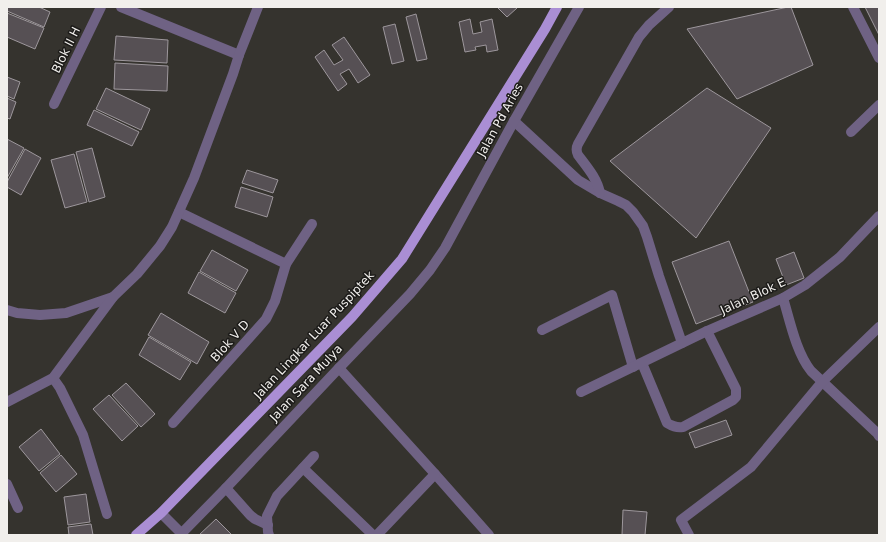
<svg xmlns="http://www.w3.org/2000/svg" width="886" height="542" viewBox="0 0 886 542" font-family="'DejaVu Sans',sans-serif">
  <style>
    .building { fill: #565054; stroke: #9d979c }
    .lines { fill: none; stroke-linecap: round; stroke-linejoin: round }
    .minor { stroke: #6f6284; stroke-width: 10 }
    .primary { stroke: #aa8ed4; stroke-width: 10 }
    .labels { text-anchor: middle; stroke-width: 3; stroke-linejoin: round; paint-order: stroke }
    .street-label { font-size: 12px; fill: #f1efec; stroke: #1c1b19 }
  </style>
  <rect width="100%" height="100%" fill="#35332e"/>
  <g class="building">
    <path d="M 7,7 L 39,7 L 50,12 L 44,27 L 7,11 Z"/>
    <path d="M 497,7 L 516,7 L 517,8 L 507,17 Z"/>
    <path d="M 788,7 L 791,7 L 813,65 L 737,99 L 687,29 Z"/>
    <path d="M 865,7 L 879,7 L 879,35 Z"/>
    <path d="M 7,13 L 44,28 L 35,49 L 7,37 Z"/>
    <path d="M 416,14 L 427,59 L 417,61 L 406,17 Z"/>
    <path d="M 470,19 L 473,34 L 482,32 L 480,22 L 492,19 L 498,50 L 487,52 L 486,45 L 475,47 L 476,50 L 465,52 L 459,22 Z"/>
    <path d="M 395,24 L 404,61 L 392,64 L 383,27 Z"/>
    <path d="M 116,36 L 168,40 L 167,63 L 114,60 Z"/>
    <path d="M 344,37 L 370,75 L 358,83 L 349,69 L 340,74 L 347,84 L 338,91 L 315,57 L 324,50 L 334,65 L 343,60 L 332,45 Z"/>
    <path d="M 115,63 L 168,66 L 167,91 L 114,89 Z"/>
    <path d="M 7,77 L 20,82 L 14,99 L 7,96 Z"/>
    <path d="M 106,88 L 150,109 L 141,130 L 96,109 Z"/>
    <path d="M 707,88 L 771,128 L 696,238 L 610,161 Z"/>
    <path d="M 7,98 L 16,102 L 10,119 L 7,118 Z"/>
    <path d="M 94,110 L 139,132 L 132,146 L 87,125 Z"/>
    <path d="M 7,139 L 24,148 L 7,178 Z"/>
    <path d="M 92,148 L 105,197 L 89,202 L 76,152 Z"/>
    <path d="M 25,149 L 41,158 L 21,195 L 7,187 L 7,182 Z"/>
    <path d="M 74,154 L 87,202 L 65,208 L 51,160 Z"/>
    <path d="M 247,170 L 278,180 L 273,193 L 242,183 Z"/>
    <path d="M 241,187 L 273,197 L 267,217 L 235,207 Z"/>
    <path d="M 729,241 L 753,302 L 696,324 L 672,262 Z"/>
    <path d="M 212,250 L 248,270 L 236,291 L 200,271 Z"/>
    <path d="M 794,252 L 804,278 L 786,285 L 776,259 Z"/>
    <path d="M 199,272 L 236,293 L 225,313 L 188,293 Z"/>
    <path d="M 161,313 L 209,342 L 197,364 L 148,335 Z"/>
    <path d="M 149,337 L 191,362 L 180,380 L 139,355 Z"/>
    <path d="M 126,383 L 155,414 L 141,427 L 112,395 Z"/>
    <path d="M 109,395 L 138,426 L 122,441 L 93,409 Z"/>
    <path d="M 726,420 L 732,435 L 695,448 L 689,433 Z"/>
    <path d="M 41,429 L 60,454 L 39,471 L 19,447 Z"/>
    <path d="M 61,455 L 77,474 L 56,492 L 40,473 Z"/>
    <path d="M 86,494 L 90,522 L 68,525 L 64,497 Z"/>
    <path d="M 623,510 L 647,512 L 645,535 L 622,535 Z"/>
    <path d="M 216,519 L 232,535 L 199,535 Z"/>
    <path d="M 91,524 L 93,535 L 69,535 L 68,527 Z"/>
  </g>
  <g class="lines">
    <g class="minor">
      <path d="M 121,7 L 239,55"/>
      <path d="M 853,7 L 879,58"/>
      <path d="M 54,104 L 101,7"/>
      <path d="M 514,121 L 578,180 L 600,193 L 618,201 L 626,205 L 633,212 L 643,226 L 647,237 L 659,276 L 682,343"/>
      <path d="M 851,132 L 879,105"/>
      <path d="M 600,193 C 597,178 587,167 578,155 C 576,151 576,148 578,144 L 639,37 L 649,25 L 669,7"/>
      <path d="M 179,212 L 286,264"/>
      <path d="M 783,298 C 790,321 796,352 811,371 L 877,433 L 879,436"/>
      <path d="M 7,310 L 17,313 L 40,315 L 66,313 L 113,297"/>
      <path d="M 542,330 L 612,295 L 633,367"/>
      <path d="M 642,363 L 667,423 C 672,426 676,428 683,427 L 733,400 L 736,397 L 736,389 L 707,331"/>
      <path d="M 339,368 L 435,474 L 489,535"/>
      <path d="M 53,378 L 60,388 L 83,435 L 107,514"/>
      <path d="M 581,392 L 707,331 L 783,298 L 805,285 L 840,257 L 879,216"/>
      <path d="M 7,402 L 53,378 L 113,297 L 137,274 L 160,246 L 172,227 L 194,178 L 233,74 L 239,55 L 258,7"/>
      <path d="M 173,423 L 266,319 L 275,301 L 286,264 L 312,224"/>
      <path d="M 303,468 L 373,535"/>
      <path d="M 7,484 L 18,508"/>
      <path d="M 226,488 L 250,515 L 255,519 L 268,525"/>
      <path d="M 161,513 L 183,535"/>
      <path d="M 180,535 L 226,488 L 339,368 L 410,294 L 430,270 L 445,248 L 514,121 L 579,7"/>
      <path d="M 269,535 L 268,532 L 267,516 L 277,496 L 314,456"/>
      <path d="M 377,535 L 435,474"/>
      <path d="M 689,535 L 681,520 L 751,467 L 822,382 L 879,327"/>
    </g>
    <path class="primary" d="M 136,535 L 161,513 L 352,317 L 402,259 L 545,29 L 557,7"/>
  </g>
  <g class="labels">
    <g class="street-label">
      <text transform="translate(66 50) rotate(-64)" y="4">Blok II H</text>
      <text transform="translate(500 120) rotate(-61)" y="4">Jalan Pd Aries</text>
      <text transform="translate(753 296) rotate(-25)" y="4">Jalan Blok E</text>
      <text transform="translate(314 335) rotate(-47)" y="4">Jalan Lingkar Luar Puspiptek</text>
      <text transform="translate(230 341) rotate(-48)" y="4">Blok V D</text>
      <text transform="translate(306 383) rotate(-47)" y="4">Jalan Sara Mulya</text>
    </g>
  </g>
  <rect width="886" height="542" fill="none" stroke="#f1efec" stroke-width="16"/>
</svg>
